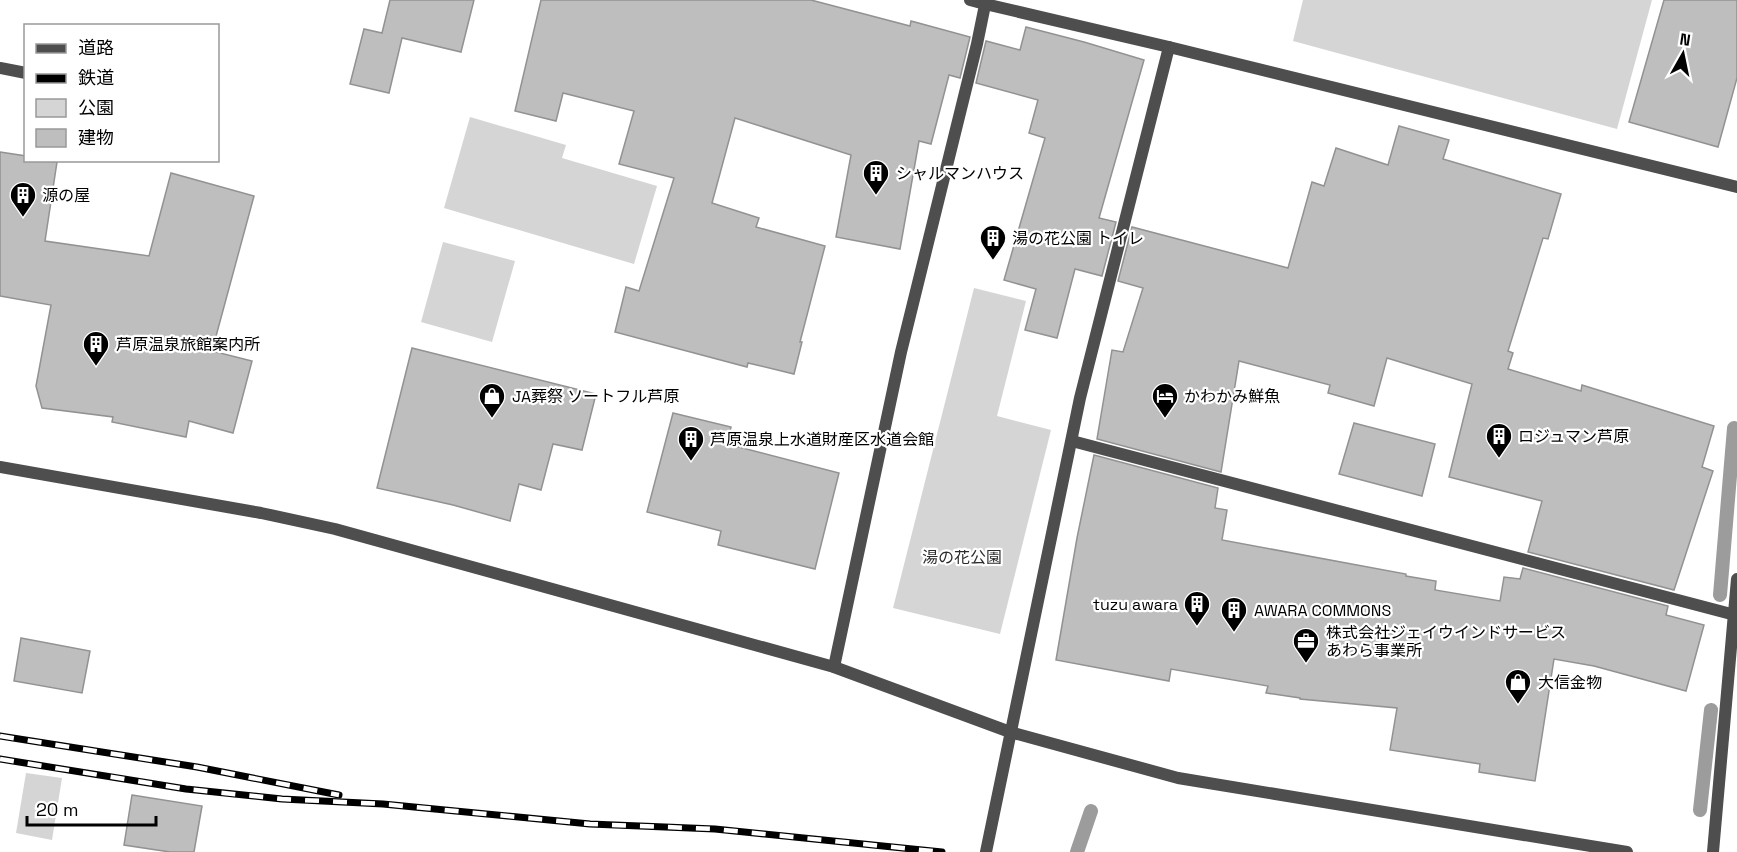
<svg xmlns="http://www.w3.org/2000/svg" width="1737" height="852" viewBox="0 0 1737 852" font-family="'Space Grotesk','Noto Sans JP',sans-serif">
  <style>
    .green { fill: #d5d5d5 }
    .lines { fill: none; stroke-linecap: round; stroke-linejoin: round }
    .stream { stroke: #9c9c9c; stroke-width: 14 }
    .building { fill: #bebebe; stroke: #929292; stroke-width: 1.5 }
    .minor { stroke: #4e4e4e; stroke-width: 12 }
    .tertiary { stroke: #4e4e4e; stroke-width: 12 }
    .rail-casing { stroke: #000; stroke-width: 7 }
    .rail { stroke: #fff; stroke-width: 4.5; stroke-dasharray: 14; stroke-linecap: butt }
    .labels { text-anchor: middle; stroke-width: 4.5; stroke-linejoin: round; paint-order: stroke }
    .poi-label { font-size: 16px; fill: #000; stroke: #fff; text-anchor: start }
    .park-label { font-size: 16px; fill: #2c2c2c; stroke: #fff }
  </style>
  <rect width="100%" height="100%" fill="#fff"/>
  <g class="green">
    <path d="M 1303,0 L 1652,0 L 1617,129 L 1293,41 Z"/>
    <path d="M 470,117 L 566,145 L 562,158 L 657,186 L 634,264 L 444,208 Z"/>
    <path d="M 443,242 L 515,261 L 492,342 L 421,322 Z"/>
    <path d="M 974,288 L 1026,301 L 997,416 L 1051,430 L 1000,634 L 893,608 Z"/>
    <path d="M 26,773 L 62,778 L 52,840 L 16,833 Z"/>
  </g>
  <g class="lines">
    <g class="stream">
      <path d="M 1720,595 L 1734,428"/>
      <path d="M 1700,810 L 1711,710"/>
      <path d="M 1077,852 L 1091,811"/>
    </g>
  </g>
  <g class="building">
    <path d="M 390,0 L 474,0 L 461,52 L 402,38 L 389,93 L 350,84 L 364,29 L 382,33 Z"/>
    <path d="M 541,0 L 811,0 L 910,26 L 911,21 L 970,37 L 960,78 L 949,75 L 931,144 L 919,141 L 900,249 L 836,237 L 851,155 L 735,118 L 712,203 L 759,218 L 756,227 L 825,246 L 800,342 L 802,342 L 794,374 L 748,363 L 747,367 L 615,332 L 626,287 L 639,291 L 674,178 L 619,164 L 634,111 L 563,93 L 556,121 L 515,111 Z"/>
    <path d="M 1664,0 L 1737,0 L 1737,78 L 1718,147 L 1629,122 Z"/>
    <path d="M 1026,27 L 1084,42 L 1144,60 L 1099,218 L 1116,222 L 1102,276 L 1075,269 L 1057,338 L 1025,330 L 1036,289 L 1004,280 L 1045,138 L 1029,133 L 1038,100 L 976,83 L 986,41 L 1020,50 Z"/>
    <path d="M 1399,126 L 1449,140 L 1443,159 L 1561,194 L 1548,239 L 1543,238 L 1508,351 L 1513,353 L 1508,369 L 1581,391 L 1582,385 L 1714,426 L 1702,467 L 1713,471 L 1674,590 L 1528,552 L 1542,501 L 1449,477 L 1472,384 L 1387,358 L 1374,406 L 1328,393 L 1330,385 L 1239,361 L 1221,472 L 1097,439 L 1112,350 L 1123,352 L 1143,288 L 1118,281 L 1132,227 L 1288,268 L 1312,182 L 1324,186 L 1336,148 L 1388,165 Z"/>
    <path d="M 0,152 L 26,156 L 26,160 L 57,162 L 45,241 L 149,256 L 171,173 L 254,196 L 212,351 L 252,361 L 233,433 L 189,421 L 186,437 L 112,422 L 113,417 L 42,408 L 36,386 L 51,305 L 0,296 Z"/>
    <path d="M 412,348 L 596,394 L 582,450 L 553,444 L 541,490 L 519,484 L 510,521 L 453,505 L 377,488 Z"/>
    <path d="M 673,413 L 731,427 L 727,444 L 839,473 L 815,569 L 718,545 L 721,531 L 647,512 Z"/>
    <path d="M 1354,423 L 1435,444 L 1422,496 L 1339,474 Z"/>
    <path d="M 1094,455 L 1218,488 L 1215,508 L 1227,510 L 1222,540 L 1406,574 L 1406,576 L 1436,581 L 1435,590 L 1500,601 L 1504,577 L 1520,579 L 1523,568 L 1668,606 L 1666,615 L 1704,625 L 1686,691 L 1594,666 L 1554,659 L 1535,781 L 1479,772 L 1480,764 L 1390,750 L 1397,708 L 1300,699 L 1300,698 L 1266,693 L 1268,686 L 1171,669 L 1169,681 L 1056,660 L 1077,538 Z"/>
    <path d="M 21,638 L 90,651 L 82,693 L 14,681 Z"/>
    <path d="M 132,795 L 202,806 L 194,852 L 170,852 L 124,845 Z"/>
  </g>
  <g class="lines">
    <g class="minor">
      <path d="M 985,4 L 1169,47 L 1737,187"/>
      <path d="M 0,68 L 26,73"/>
      <path d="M 1072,441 L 1735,615"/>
      <path d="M 986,852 L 1080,398 L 1169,47"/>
      <path d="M 1713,852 L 1737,579"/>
    </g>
    <g class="tertiary">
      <path d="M 970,0 L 985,4"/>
      <path d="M 0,467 L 261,513 L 335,529 L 834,667 L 1010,732 L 1178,778 L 1627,852"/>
      <path d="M 834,667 L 901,352 L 977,44 L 986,0"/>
    </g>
    <g class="rail-casing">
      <g id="rail">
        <path d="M 0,736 L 197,767 L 339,795"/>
        <path d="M 0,759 L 186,789 L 282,799 L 383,804 L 590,824 L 715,829 L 942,852"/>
      </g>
    </g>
    <use href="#rail" class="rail"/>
  </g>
  <defs>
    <g id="building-pin" transform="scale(1.35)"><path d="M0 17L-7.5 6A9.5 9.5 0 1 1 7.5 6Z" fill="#000" stroke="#fff"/><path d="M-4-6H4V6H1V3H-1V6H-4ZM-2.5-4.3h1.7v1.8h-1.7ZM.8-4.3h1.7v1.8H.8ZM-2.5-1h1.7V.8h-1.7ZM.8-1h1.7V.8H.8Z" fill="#fff"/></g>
    <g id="shop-pin" transform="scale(1.35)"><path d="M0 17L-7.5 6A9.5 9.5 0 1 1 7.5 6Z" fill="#000" stroke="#fff"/><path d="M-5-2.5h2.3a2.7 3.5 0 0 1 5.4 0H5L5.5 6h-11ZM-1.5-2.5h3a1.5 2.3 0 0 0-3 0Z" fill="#fff"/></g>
    <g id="hotel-pin" transform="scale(1.35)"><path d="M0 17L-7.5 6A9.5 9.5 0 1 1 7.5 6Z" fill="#000" stroke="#fff"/><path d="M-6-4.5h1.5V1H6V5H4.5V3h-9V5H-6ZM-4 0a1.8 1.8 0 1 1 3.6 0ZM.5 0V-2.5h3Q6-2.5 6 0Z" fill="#fff"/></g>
    <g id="office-pin" transform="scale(1.35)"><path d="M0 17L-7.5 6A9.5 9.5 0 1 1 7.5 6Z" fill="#000" stroke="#fff"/><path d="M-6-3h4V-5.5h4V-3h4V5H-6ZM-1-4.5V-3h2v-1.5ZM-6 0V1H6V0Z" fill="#fff"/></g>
  </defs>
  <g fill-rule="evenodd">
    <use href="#building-pin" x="876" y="173"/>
    <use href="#building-pin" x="23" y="195"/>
    <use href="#building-pin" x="993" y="238"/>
    <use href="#building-pin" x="96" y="344"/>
    <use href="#shop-pin" x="492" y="396"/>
    <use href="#hotel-pin" x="1165" y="396"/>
    <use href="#building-pin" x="1499" y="436"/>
    <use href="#building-pin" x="691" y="439"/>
    <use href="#building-pin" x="1197" y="604"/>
    <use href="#building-pin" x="1234" y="610"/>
    <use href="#office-pin" x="1306" y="641"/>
    <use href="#shop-pin" x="1518" y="682"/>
  </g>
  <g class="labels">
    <g class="poi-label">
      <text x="896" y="179">シャルマンハウス</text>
      <text x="42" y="201">源の屋</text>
      <text x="1012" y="244">湯の花公園 トイレ</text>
      <text x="116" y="350">芦原温泉旅館案内所</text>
      <text x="512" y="402">JA葬祭 ソートフル芦原</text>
      <text x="1184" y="402">かわかみ鮮魚</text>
      <text x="1518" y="442">ロジュマン芦原</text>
      <text x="710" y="445">芦原温泉上水道財産区水道会館</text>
      <text x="1178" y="610" text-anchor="end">tuzu awara</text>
      <text x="1254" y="616">AWARA COMMONS</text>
      <text x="1326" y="638">株式会社ジェイウインドサービス<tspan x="1326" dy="18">あわら事業所</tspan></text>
      <text x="1538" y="688">大信金物</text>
    </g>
    <g class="park-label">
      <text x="962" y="563">湯の花公園</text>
    </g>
  </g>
  <rect x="24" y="24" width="195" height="138" fill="#ffffff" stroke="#999999" stroke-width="1.5"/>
  <rect x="36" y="44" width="30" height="9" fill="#4e4e4e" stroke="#999999" stroke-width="1.5"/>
  <text x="78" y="54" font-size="18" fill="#000000">道路</text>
  <rect x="36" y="74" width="30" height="9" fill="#000000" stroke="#999999" stroke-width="1.5"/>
  <text x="78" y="84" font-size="18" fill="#000000">鉄道</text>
  <rect x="36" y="99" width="30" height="18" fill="#d5d5d5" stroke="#999999" stroke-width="1.5"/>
  <text x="78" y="114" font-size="18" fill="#000000">公園</text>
  <rect x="36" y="129" width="30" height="18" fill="#bebebe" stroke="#999999" stroke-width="1.5"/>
  <text x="78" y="144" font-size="18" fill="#000000">建物</text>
  <g transform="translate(1683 54) rotate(9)" stroke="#ffffff" stroke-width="4.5" paint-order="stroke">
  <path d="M0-4.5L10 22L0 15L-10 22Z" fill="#000000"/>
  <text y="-9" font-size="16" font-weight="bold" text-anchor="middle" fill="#000000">N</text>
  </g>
  <path d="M27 816v9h129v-9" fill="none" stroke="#000000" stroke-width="3"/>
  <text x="36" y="816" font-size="18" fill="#000000" stroke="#ffffff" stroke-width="4.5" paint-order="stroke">20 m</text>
</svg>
